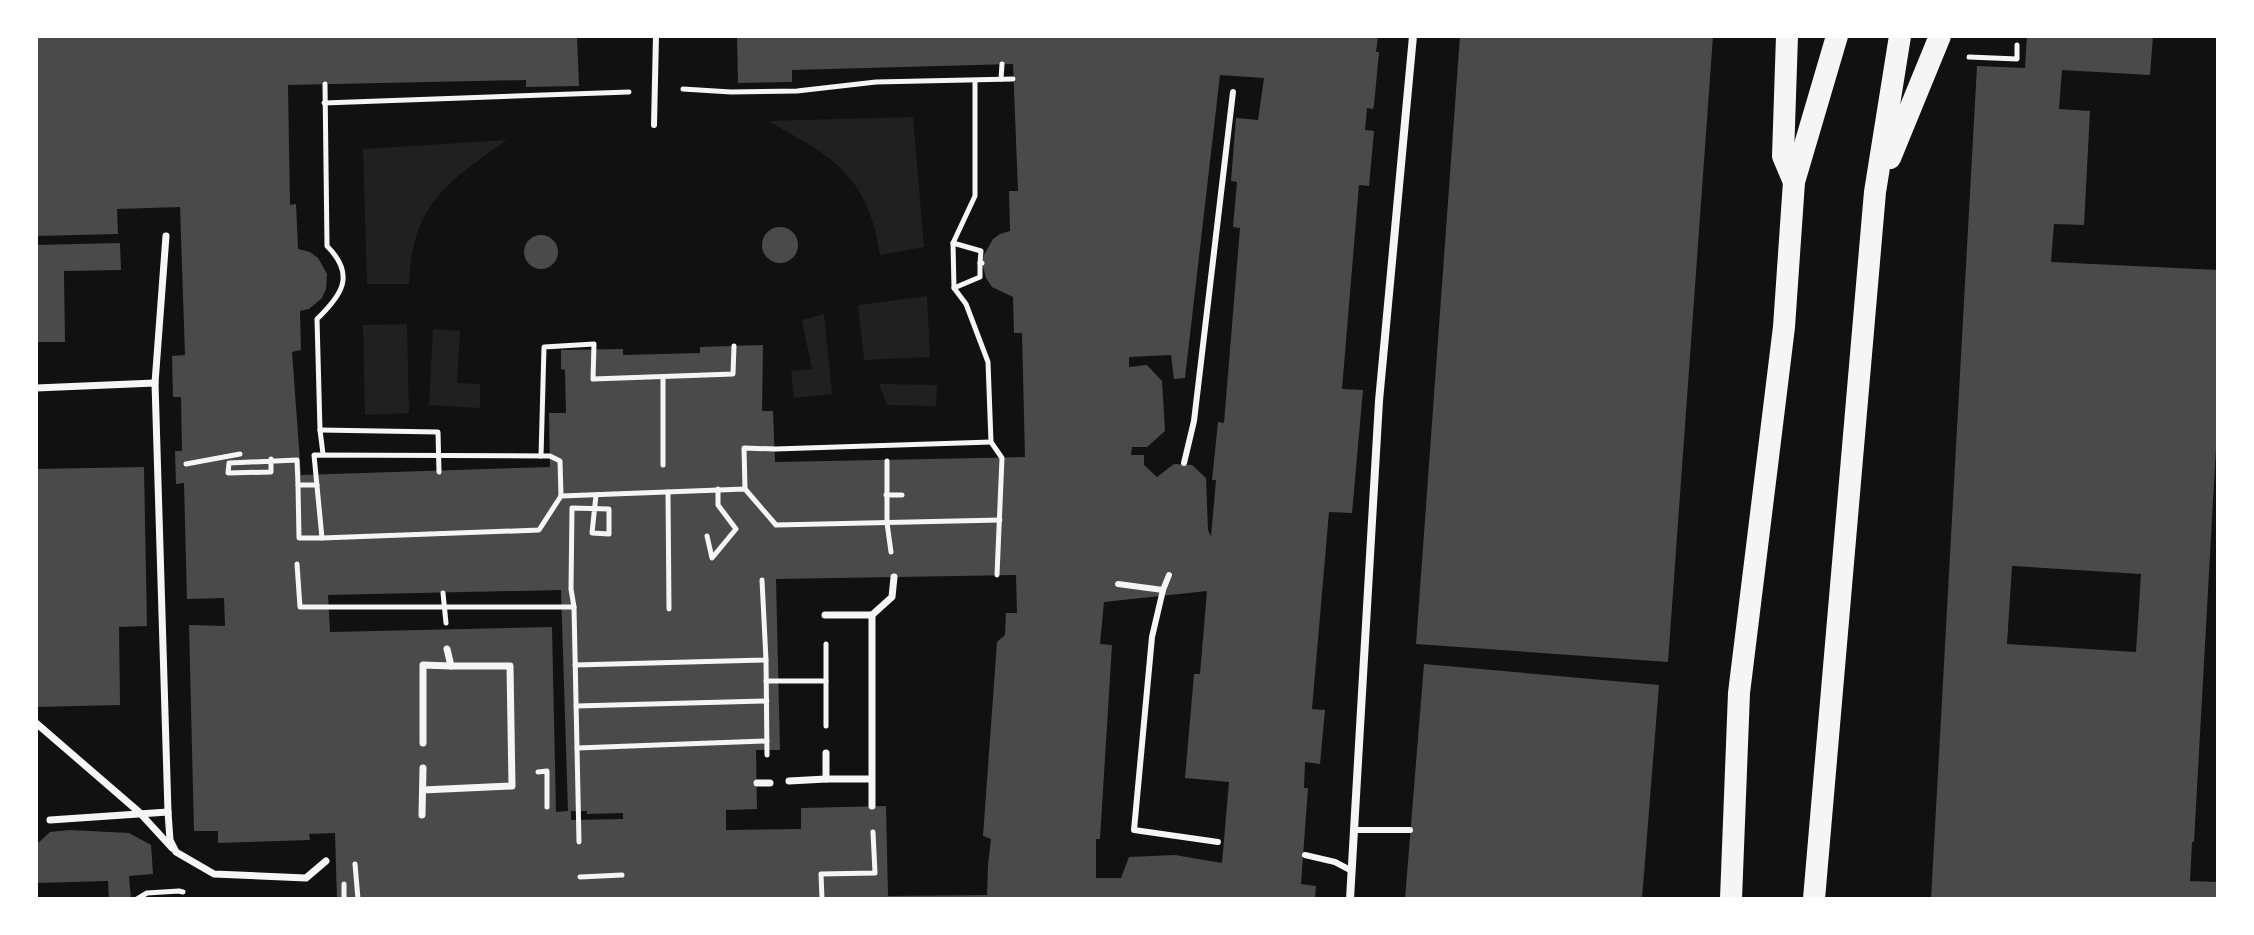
<svg xmlns="http://www.w3.org/2000/svg" width="2254" height="935" viewBox="0 0 2254 935" font-family="'DejaVu Sans',sans-serif">
  <style>
    .green { fill: #202020 }
    .building { fill: #4a4a4a; fill-rule: evenodd }
    .lines { fill: none; stroke-linecap: round; stroke-linejoin: round }
    .path { stroke: #f5f5f5; stroke-width: 5 }
    .service { stroke: #f5f5f5; stroke-width: 6 }
    .pedestrian { stroke: #f5f5f5; stroke-width: 7 }
    .minor { stroke: #f5f5f5; stroke-width: 8 }
    .trunk { stroke: #f5f5f5; stroke-width: 22 }
  </style>
  <rect width="100%" height="100%" fill="#111"/>
  <g class="green">
    <path d="M 913,117 L 924,247 L 880,255 C 868,175 834,158 768,121 Z"/>
    <path d="M 507,140 C 447,183 412,203 409,284 L 367,284 L 363,149 Z"/>
    <path d="M 927,296 L 930,357 L 864,360 L 858,305 Z"/>
    <path d="M 824,314 L 832,394 L 794,398 L 791,371 L 812,369 L 802,320 Z"/>
    <path d="M 407,324 L 409,413 L 365,415 L 363,325 Z"/>
    <path d="M 433,329 L 460,331 L 457,383 L 480,384 L 480,408 L 429,405 Z"/>
    <path d="M 879,384 L 937,385 L 936,406 L 887,405 Z"/>
  </g>
  <g class="building">
    <path d="M 36,36 L 577,36 L 579,86 L 526,87 L 526,80 L 288,85 L 290,205 L 296,204 L 298,249 L 310,252 L 318,258 L 327,274 L 326,289 L 322,298 L 309,309 L 300,311 L 301,350 L 292,352 L 301,475 L 550,467 L 549,413 L 566,413 L 565,370 L 561,369 L 561,350 L 623,349 L 623,355 L 700,353 L 700,347 L 763,345 L 762,411 L 773,411 L 775,462 L 1025,457 L 1022,333 L 1014,333 L 1013,297 L 992,287 L 986,278 L 982,263 L 984,255 L 993,239 L 1000,234 L 1010,231 L 1009,191 L 1018,191 L 1013,64 L 792,70 L 792,82 L 738,83 L 737,36 L 1378,36 L 1376,52 L 1379,52 L 1374,105 L 1373,109 L 1367,108 L 1365,130 L 1374,131 L 1369,186 L 1359,185 L 1342,389 L 1363,390 L 1352,513 L 1329,512 L 1312,709 L 1325,710 L 1320,764 L 1305,762 L 1304,788 L 1308,788 L 1301,884 L 1316,886 L 1315,899 L 337,899 L 335,833 L 309,834 L 310,840 L 218,843 L 218,831 L 194,831 L 189,625 L 225,626 L 224,598 L 187,599 L 184,483 L 176,484 L 175,451 L 182,451 L 181,397 L 173,397 L 172,356 L 185,355 L 180,207 L 117,209 L 118,234 L 36,236 ZM 1220,75 L 1264,78 L 1258,120 L 1236,118 L 1231,181 L 1237,182 L 1233,227 L 1240,228 L 1224,423 L 1218,422 L 1212,480 L 1216,480 L 1211,537 L 1208,530 L 1206,478 L 1192,465 L 1174,464 L 1157,477 L 1144,465 L 1144,455 L 1131,455 L 1132,447 L 1147,447 L 1165,431 L 1162,381 L 1147,365 L 1129,367 L 1129,357 L 1171,355 L 1174,379 L 1185,378 ZM 1016,575 L 1017,613 L 1006,613 L 1005,635 L 997,642 L 983,836 L 991,839 L 988,865 L 987,895 L 888,896 L 886,806 L 801,808 L 801,829 L 726,830 L 726,810 L 757,809 L 756,750 L 780,750 L 776,579 ZM 561,590 L 568,811 L 556,812 L 552,627 L 330,632 L 328,595 ZM 1207,591 L 1200,674 L 1194,674 L 1185,778 L 1229,782 L 1222,863 L 1175,855 L 1129,857 L 1121,878 L 1096,878 L 1096,839 L 1100,839 L 1112,645 L 1100,644 L 1104,602 ZM 571,811 L 587,811 L 587,814 L 623,813 L 623,819 L 571,820 Z"/>
    <path d="M 1460,36 L 1713,36 L 1668,662 L 1416,644 Z"/>
    <path d="M 2027,36 L 2153,36 L 2150,75 L 2062,70 L 2059,109 L 2090,111 L 2084,225 L 2054,224 L 2051,262 L 2218,270 L 2218,411 L 2194,842 L 2192,842 L 2190,881 L 2218,882 L 2218,899 L 1931,899 L 1977,66 L 2025,68 ZM 2012,566 L 2141,574 L 2136,652 L 2007,644 Z"/>
    <circle cx="780" cy="245" r="18"/>
    <circle cx="541" cy="252" r="17"/>
    <path d="M 120,243 L 121,270 L 64,271 L 65,342 L 36,342 L 36,245 Z"/>
    <path d="M 144,467 L 147,626 L 119,627 L 120,705 L 36,707 L 36,469 Z"/>
    <path d="M 1424,664 L 1659,685 L 1642,899 L 1405,899 Z"/>
    <path d="M 70,830 L 129,833 L 151,845 L 153,874 L 129,876 L 131,899 L 109,899 L 108,881 L 36,883 L 36,845 L 50,832 Z"/>
  </g>
  <g class="lines">
    <g class="path">
      <path d="M 1969,57 L 2017,59 L 2017,45"/>
      <path d="M 1001,79 L 1002,64"/>
      <path d="M 975,81 L 975,196 L 953,243 L 954,288 L 966,304 L 988,362 L 991,442 L 1002,458 L 997,575"/>
      <path d="M 683,89 L 731,92 L 797,91 L 876,82 L 1013,79"/>
      <path d="M 324,103 L 629,92"/>
      <path d="M 953,243 L 981,251 L 980,263 L 982,263"/>
      <path d="M 954,288 L 980,277 L 980,263"/>
      <path d="M 320,430 L 438,432 L 439,472"/>
      <path d="M 323,454 L 320,430 L 317,319 C 342,295 356,275 327,246 L 325,84"/>
      <path d="M 541,456 L 544,347 L 594,344 L 593,379 L 733,374 L 734,346"/>
      <path d="M 271,459 L 271,472 L 228,473 L 229,463 L 297,460 L 298,485 L 317,485"/>
      <path d="M 887,461 L 887,523 L 891,552"/>
      <path d="M 186,464 L 240,454"/>
      <path d="M 663,465 L 663,377"/>
      <path d="M 298,485 L 299,538 L 322,538 L 314,455 L 550,456 L 560,461 L 561,496"/>
      <path d="M 745,489 L 744,448 L 775,449 L 991,442"/>
      <path d="M 668,492 L 669,609"/>
      <path d="M 886,495 L 902,495"/>
      <path d="M 707,536 L 712,558 L 736,529 L 718,505 L 718,489"/>
      <path d="M 322,538 L 539,530 L 561,496 L 745,489 L 776,525 L 1000,520"/>
      <path d="M 297,564 L 300,607 L 574,607 L 579,842"/>
      <path d="M 443,593 L 446,623"/>
      <path d="M 574,607 L 571,589 L 572,508 L 609,509 L 609,534 L 592,533 L 596,495"/>
      <path d="M 826,644 L 826,726"/>
      <path d="M 766,660 L 767,755"/>
      <path d="M 575,665 L 766,660 L 762,580"/>
      <path d="M 766,681 L 826,681"/>
      <path d="M 576,706 L 767,701"/>
      <path d="M 577,748 L 767,741"/>
      <path d="M 538,772 L 547,771 L 547,807"/>
      <path d="M 355,864 L 358,899"/>
      <path d="M 580,877 L 622,875"/>
      <path d="M 344,884 L 344,899"/>
      <path d="M 137,899 L 147,893 L 179,891 L 183,892"/>
      <path d="M 822,899 L 821,874 L 875,873 L 873,832"/>
    </g>
    <g class="service">
      <path d="M 654,125 L 656,36"/>
      <path d="M 1184,463 L 1194,421 L 1233,92"/>
      <path d="M 1169,575 L 1163,590 L 1152,637 L 1134,830 L 1218,842"/>
      <path d="M 1118,584 L 1163,590"/>
      <path d="M 1354,830 L 1410,830"/>
      <path d="M 1305,855 L 1335,862 L 1352,871"/>
    </g>
    <g class="pedestrian">
      <path d="M 155,383 L 166,236"/>
      <path d="M 36,388 L 155,383 L 168,812 L 170,840 L 176,852 L 214,874 L 306,878 L 326,861"/>
      <path d="M 825,615 L 872,615"/>
      <path d="M 36,723 L 139,812 L 172,848"/>
      <path d="M 423,743 L 423,665 L 451,666"/>
      <path d="M 826,753 L 826,779 L 871,779"/>
      <path d="M 789,781 L 826,779"/>
      <path d="M 757,783 L 770,783"/>
      <path d="M 423,790 L 512,786 L 510,666 L 451,666 L 447,649"/>
      <path d="M 872,806 L 872,615 L 892,597 L 894,577"/>
      <path d="M 422,815 L 423,768"/>
      <path d="M 50,820 L 168,812"/>
    </g>
    <path class="minor" d="M 1350,899 L 1379,401 L 1413,36"/>
    <g class="trunk">
      <path d="M 1787,36 L 1783,156 L 1794,182"/>
      <path d="M 1890,158 L 1940,36"/>
      <path d="M 1731,899 L 1739,693 L 1784,327 L 1794,182 L 1837,36"/>
      <path d="M 1814,899 L 1875,192 L 1900,36"/>
    </g>
  </g>
  <rect width="2254" height="935" fill="none" stroke="#ffffff" stroke-width="76"/>
</svg>
